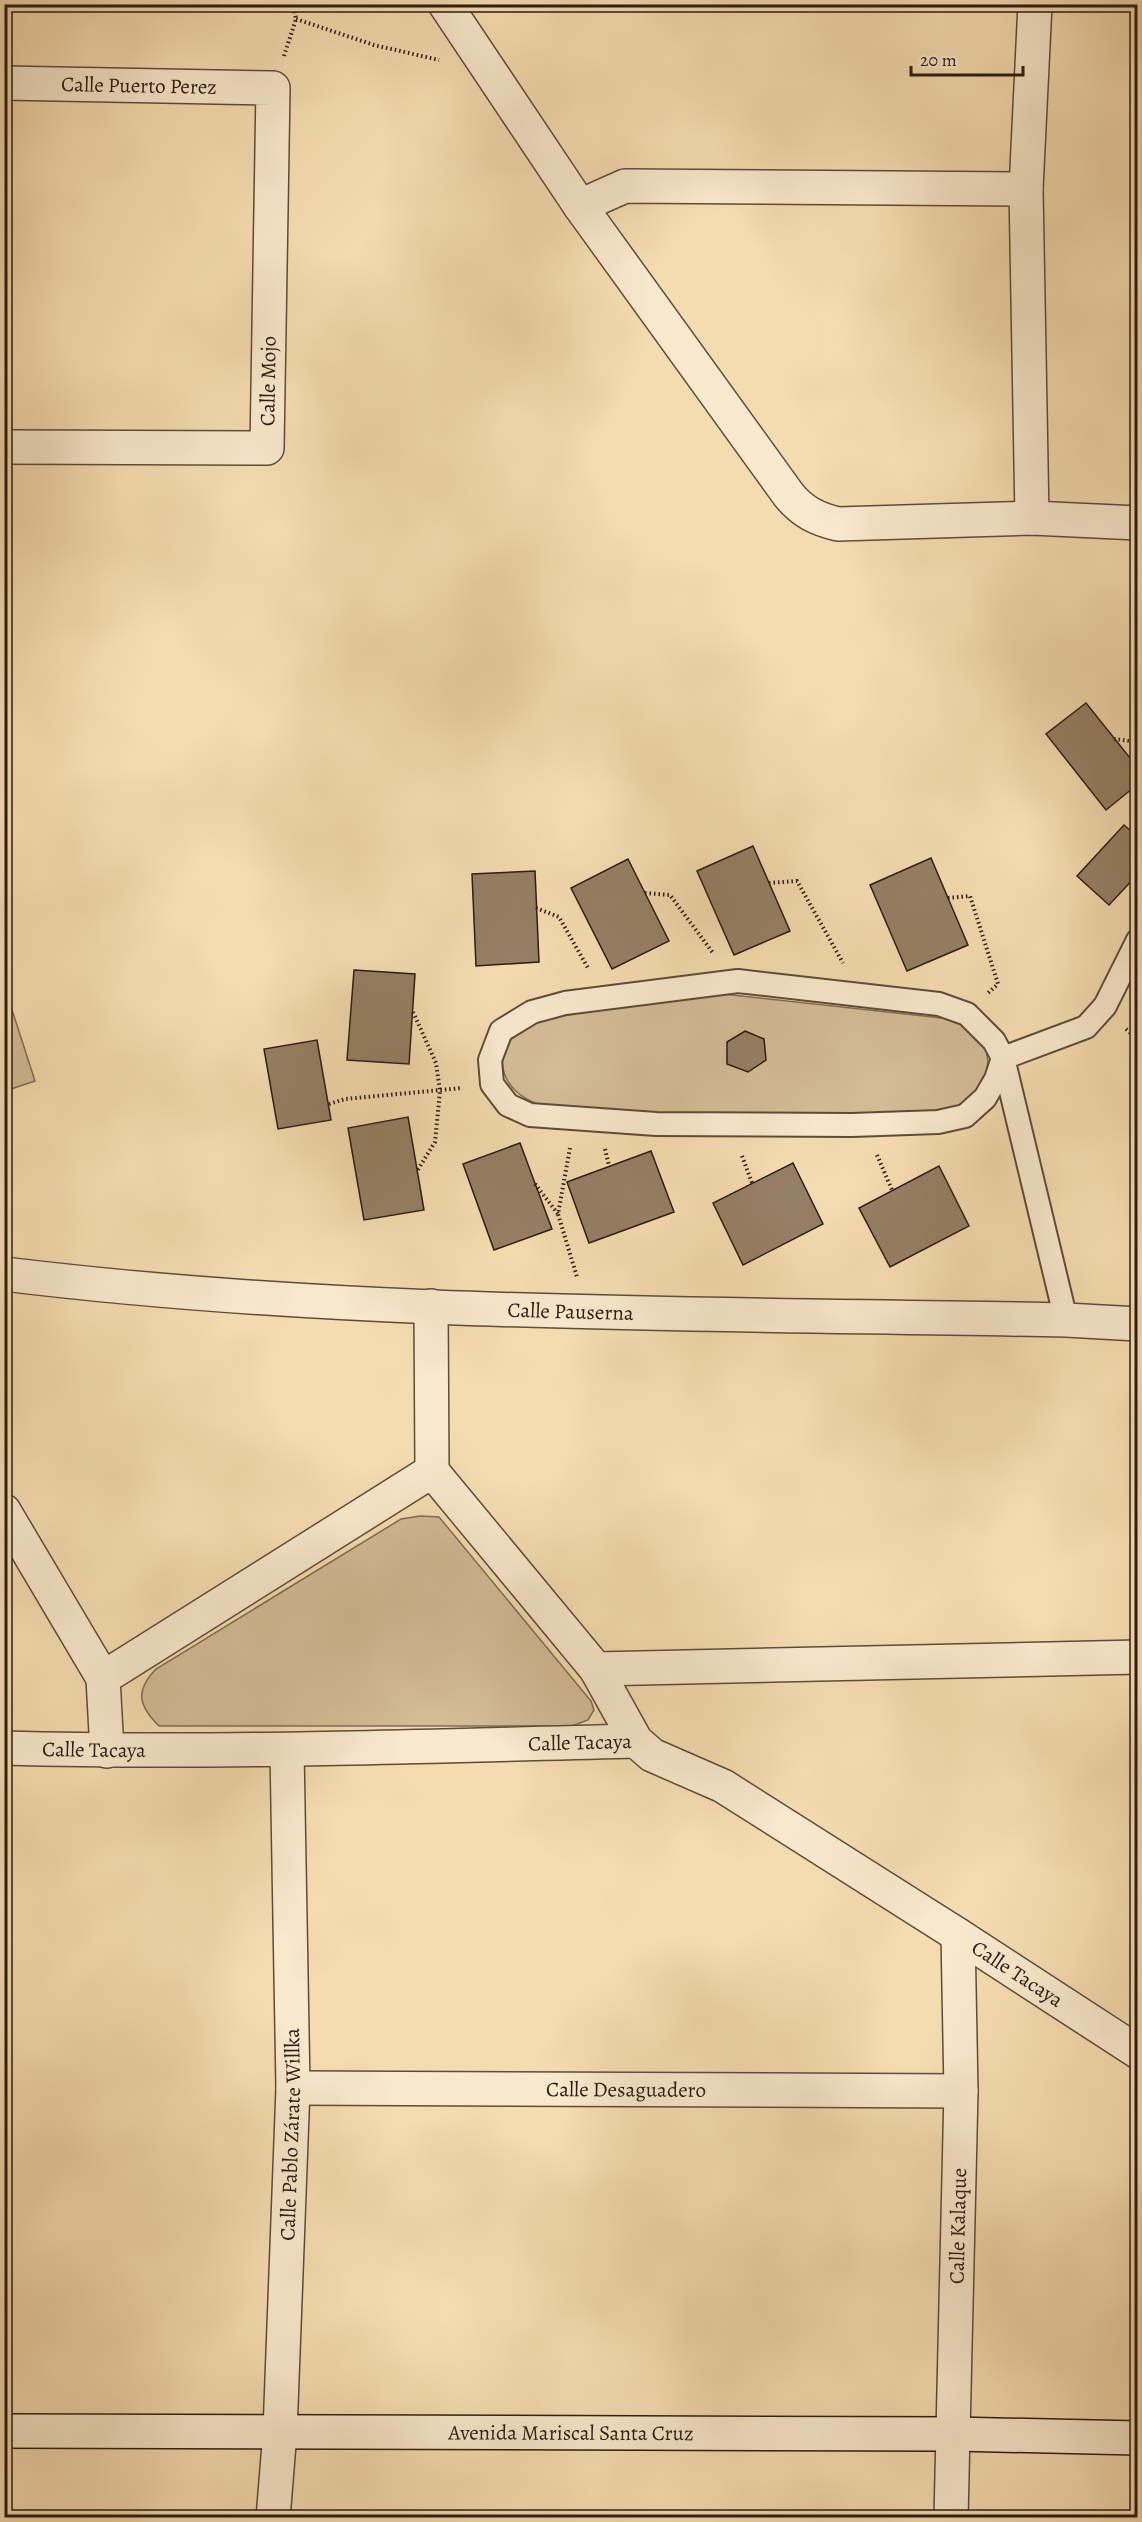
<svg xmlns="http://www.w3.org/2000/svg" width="1142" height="2522" viewBox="0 0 1142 2522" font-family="Alegreya,serif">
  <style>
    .green { fill: #d3bb95; stroke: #806b54; stroke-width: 1.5 }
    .building { fill: #957f64; stroke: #2c1b12; stroke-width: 1.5 }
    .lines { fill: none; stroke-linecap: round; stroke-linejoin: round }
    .lane-casing { stroke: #5e4b3a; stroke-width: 26 }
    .street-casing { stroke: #5e4b3a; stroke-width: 36 }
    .secondary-casing { stroke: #2c1b12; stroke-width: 36 }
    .path { stroke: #2c1b12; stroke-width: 4; stroke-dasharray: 1.5 3; stroke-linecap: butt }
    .lane { stroke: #f8e8cc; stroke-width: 22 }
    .street { stroke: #f8e8cc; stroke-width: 33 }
    .secondary { stroke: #f8e8cc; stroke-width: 33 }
    .labels { text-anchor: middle; stroke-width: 4.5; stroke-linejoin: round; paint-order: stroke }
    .street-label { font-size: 21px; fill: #2c1b12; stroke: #f8e8cc }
  </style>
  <rect width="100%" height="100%" fill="#f5dcb0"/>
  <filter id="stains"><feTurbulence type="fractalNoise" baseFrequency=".00333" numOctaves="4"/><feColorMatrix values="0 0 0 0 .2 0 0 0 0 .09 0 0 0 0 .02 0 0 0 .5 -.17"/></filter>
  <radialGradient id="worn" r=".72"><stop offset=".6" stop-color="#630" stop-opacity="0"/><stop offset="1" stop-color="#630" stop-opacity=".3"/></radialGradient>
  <g class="green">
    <path d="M 4,985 L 35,1081 L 5,1091 L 4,1091 Z"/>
    <path d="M 705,992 L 951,1019 L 970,1026 L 986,1049 L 988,1062 L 983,1090 L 958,1113 L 694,1118 L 538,1104 C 505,1093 489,1060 517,1033 C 523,1028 531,1024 538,1020 Z"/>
    <path d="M 420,1516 L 439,1517 L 591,1701 L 594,1710 L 588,1720 L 572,1726 L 159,1726 C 138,1705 135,1691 156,1669 L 401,1519 Z"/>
  </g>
  <g class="building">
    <path d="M 1086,703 L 1138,768 L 1138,784 L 1106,810 L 1046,734 Z"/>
    <path d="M 1124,825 L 1138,837 L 1138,874 L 1109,905 L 1077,876 Z"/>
    <path d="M 753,846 L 790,931 L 734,955 L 697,871 Z"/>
    <path d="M 931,858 L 968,945 L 907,971 L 870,885 Z"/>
    <path d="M 628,859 L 669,941 L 612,969 L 571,888 Z"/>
    <path d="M 535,871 L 539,962 L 476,966 L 472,874 Z"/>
    <path d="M 354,970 L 415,974 L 409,1064 L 347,1060 Z"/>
    <path d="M 745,1031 L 764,1039 L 766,1060 L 748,1072 L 727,1064 L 727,1042 Z"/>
    <path d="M 317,1040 L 331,1120 L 278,1129 L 264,1049 Z"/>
    <path d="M 408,1117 L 424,1210 L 364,1220 L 348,1128 Z"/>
    <path d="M 520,1143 L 552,1229 L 494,1250 L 463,1164 Z"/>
    <path d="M 651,1151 L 674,1212 L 589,1243 L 567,1182 Z"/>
    <path d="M 793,1163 L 823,1224 L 743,1265 L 713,1203 Z"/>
    <path d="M 939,1166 L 969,1226 L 890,1267 L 859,1208 Z"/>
  </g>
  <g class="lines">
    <g class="lane-casing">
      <g id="lane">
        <path d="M 738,981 L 939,1004 L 967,1014 L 994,1041 L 1003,1058 L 996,1079 L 985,1098 L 965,1116 L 938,1122 L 852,1125 L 656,1124 L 530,1115 L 508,1105 L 492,1084 L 490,1060 L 501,1031 L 532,1012 L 565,1003 Z"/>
        <path d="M 1066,1320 L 1003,1058 L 1086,1027 L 1105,1006 L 1138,940"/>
      </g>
    </g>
    <g class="street-casing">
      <g id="street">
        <path d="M 445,4 L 580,206 L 788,494 C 802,512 817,519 838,524 L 1032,518 L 1138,523"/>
        <path id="s1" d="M 4,83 L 273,88 L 267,448 L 4,447"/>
        <path d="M 580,206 L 625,186 L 1026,189"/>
        <path d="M 1032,518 L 1026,189 L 1035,4"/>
        <path id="s2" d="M 4,1274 C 356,1317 712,1313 1066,1320 L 1138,1324"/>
        <path d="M 432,1471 L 596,1669 L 636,1741"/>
        <path d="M 4,1511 L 103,1678"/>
        <path d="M 596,1669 L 1138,1657"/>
        <path id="s3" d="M 4,1748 C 215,1754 426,1746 636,1741 L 652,1755 L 723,1786 L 958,1935 L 1138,2052"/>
        <path d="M 107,1751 L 103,1678 L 432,1471 L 431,1306"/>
        <path id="s4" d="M 293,2088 L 961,2091"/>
        <path id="s5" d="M 273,2518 L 280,2432 L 293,2088 L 287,1750"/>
        <path id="s6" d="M 951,2518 L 961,2091 L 958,1935"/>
      </g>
    </g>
    <g class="secondary-casing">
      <g id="secondary">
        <path id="s7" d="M 4,2431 L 954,2434 L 1138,2438"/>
      </g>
    </g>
    <g class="path">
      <path d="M 296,19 L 374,45 L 439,60"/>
      <path d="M 284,56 L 296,19 L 293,4"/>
      <path d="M 1114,739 L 1138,742"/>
      <path d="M 1133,879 L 1138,881"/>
      <path d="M 769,883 L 797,881 L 843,963"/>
      <path d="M 645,893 L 670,895 L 713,953"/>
      <path d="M 948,898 L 970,896 L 998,984 L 988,993"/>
      <path d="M 536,908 L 559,917 L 588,968"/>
      <path d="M 413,1012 L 436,1063 L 440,1091 L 435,1142 L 417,1171"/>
      <path d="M 1126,1029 L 1138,1040"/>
      <path d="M 329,1104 L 345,1099 L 462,1088"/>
      <path d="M 570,1148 L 558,1214 L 577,1277"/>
      <path d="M 605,1149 L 609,1166"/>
      <path d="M 877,1155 L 892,1190"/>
      <path d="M 742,1156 L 752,1183"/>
      <path d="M 535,1184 L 558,1214"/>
    </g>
    <use href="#lane" class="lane"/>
    <use href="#street" class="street"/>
    <use href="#secondary" class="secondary"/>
  </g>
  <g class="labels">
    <g class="street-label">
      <text dy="7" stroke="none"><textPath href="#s1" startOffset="135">Calle Puerto Perez</textPath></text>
      <text transform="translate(268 381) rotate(-89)" y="7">Calle Mojo</text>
      <text dy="7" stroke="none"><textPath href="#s2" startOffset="568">Calle Pauserna</textPath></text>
      <text dy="7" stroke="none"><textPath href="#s3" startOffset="576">Calle Tacaya</textPath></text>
      <text dy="7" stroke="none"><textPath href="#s3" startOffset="90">Calle Tacaya</textPath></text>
      <text dy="7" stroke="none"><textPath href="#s3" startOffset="1080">Calle Tacaya</textPath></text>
      <text dy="7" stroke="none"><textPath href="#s4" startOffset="333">Calle Desaguadero</textPath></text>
      <text dy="7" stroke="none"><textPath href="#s5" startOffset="384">Calle Pablo Zárate Willka</textPath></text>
      <text dy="7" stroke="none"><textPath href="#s6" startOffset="292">Calle Kalaque</textPath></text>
      <text dy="7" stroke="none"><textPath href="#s7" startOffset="567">Avenida Mariscal Santa Cruz</textPath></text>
    </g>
  </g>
  <rect width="1142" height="2522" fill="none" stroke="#f5dcb0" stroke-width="24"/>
  <rect x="6" y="6" width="1130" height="2510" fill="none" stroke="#2c1b12" stroke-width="3"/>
  <rect x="12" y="12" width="1118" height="2498" fill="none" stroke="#2c1b12" stroke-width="1.5"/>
  <path d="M911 66v9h112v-9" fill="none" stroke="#2c1b12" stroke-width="3"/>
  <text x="920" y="66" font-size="18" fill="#2c1b12" stroke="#f8e8cc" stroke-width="4.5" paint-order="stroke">20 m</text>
  <rect width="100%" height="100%" filter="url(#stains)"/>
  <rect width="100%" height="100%" fill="url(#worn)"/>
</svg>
